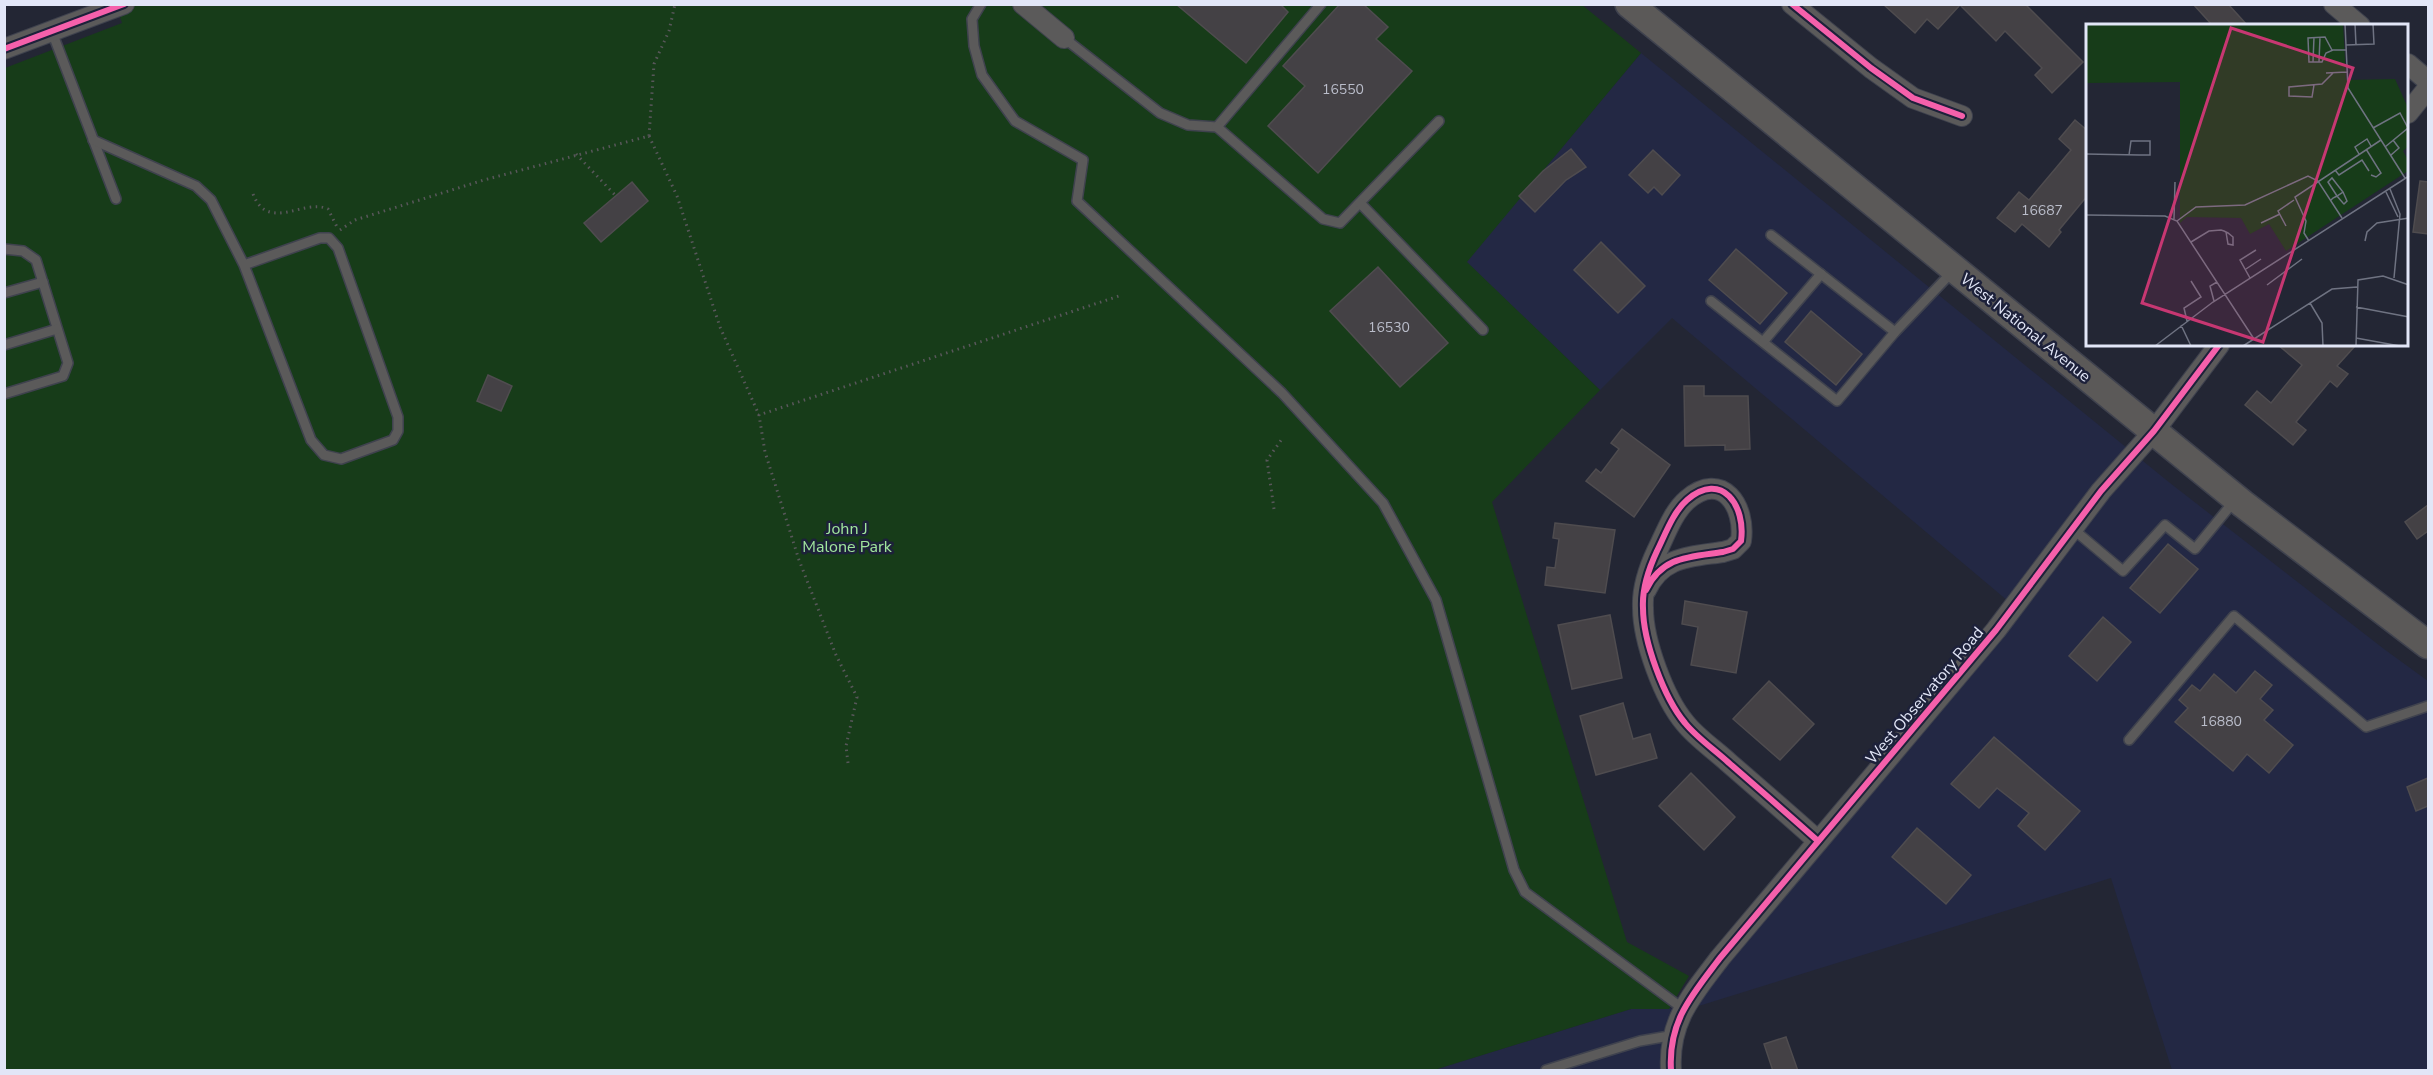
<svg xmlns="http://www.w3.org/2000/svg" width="2433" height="1075" viewBox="0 0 2433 1075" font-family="'Nunito Sans',sans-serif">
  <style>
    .built { fill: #232844 }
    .green { fill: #173c19 }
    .building { fill: #444145; stroke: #4f4c4f; stroke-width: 1.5 }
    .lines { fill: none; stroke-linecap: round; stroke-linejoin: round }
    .lane-casing { stroke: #3f424e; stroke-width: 12 }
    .street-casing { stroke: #3f424e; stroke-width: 22 }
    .secondary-casing { stroke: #3f424e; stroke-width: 30 }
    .path { stroke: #58575a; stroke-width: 3; stroke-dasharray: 1.5 4.5; stroke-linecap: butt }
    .lane { stroke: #5b5a5a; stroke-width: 9 }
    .street { stroke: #5b5a5a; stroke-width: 20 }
    .secondary { stroke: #5b5958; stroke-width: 27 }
    .cycleway-casing { stroke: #1d213a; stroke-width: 10 }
    .cycleway { stroke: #f560ab; stroke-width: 6 }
    .labels { text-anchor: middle; stroke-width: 5; stroke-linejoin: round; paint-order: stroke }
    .number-label { font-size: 14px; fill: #babdca }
    .street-label { font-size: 16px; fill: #e2e6f7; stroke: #1d213a }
    .park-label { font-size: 16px; fill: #a1e69d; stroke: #1d213a }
    .inset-road { fill: none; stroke: #6f7382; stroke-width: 1.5 }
    .view { fill: #c73772; fill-opacity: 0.15; stroke: #c73772; stroke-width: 3 }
    .inset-edge { fill: none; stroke: #e2e6f7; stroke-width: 3 }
  </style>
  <rect width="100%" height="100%" fill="#232634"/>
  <g class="built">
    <path d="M 1641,53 L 2170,483 L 2384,649 L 2428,681 L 2428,1070 L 2172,1070 L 2111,878 L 1689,1009 L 2021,612 L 1672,318 L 1600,390 L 1466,262 Z"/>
    <path d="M 1682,1008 L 1671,1070 L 1434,1070 L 1631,1009 Z"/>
  </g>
  <path class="green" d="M 116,4 L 1581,4 L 1641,53 L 1467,262 L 1600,390 L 1492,502 L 1627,942 L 1689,976 L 1669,1009 L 1631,1009 L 1434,1070 L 5,1070 L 5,68 L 122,23 Z"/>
  <g class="building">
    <path d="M 1176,4 L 1280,4 L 1288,12 L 1246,63 Z"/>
    <path d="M 1340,4 L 1363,4 L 1388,27 L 1376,39 L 1412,71 L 1318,173 L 1268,126 L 1305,86 L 1283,66 Z"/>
    <path d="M 1883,4 L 2025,4 L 2083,62 L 2052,93 L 2035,75 L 2042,68 L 2005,31 L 1996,41 L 1960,5 L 1938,29 L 1927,19 L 1915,33 Z"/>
    <path d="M 2193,4 L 2228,4 L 2248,26 L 2213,26 Z"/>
    <path d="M 2075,120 L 2088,131 L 2088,195 L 2059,230 L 2061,232 L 2049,247 L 2022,224 L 2015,232 L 1997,218 L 2019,192 L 2029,200 L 2071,150 L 2059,139 Z"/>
    <path d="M 1571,149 L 1586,167 L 1566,180 L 1535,212 L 1519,196 L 1543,171 Z"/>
    <path d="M 1653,150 L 1680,175 L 1662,195 L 1654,187 L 1648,193 L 1629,175 Z"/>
    <path d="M 2420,181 L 2428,182 L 2428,234 L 2413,232 Z"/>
    <path d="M 632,182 L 648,201 L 601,242 L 584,223 Z"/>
    <path d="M 1601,242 L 1645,286 L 1618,313 L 1574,270 Z"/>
    <path d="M 1736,249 L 1787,293 L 1760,324 L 1709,280 Z"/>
    <path d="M 1378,267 L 1448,343 L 1400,387 L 1330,311 Z"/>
    <path d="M 1811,311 L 1862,354 L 1836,385 L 1785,342 Z"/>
    <path d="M 2278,345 L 2356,345 L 2337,366 L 2348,374 L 2337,387 L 2330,381 L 2296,422 L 2306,430 L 2293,445 L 2245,405 L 2257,391 L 2271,403 L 2302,365 Z"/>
    <path d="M 488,375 L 512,386 L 501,411 L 477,401 Z"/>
    <path d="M 1684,386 L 1704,386 L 1704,396 L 1748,396 L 1750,449 L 1725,450 L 1725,445 L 1685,446 Z"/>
    <path d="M 1622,429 L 1670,465 L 1634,517 L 1586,481 L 1596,469 L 1601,473 L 1619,449 L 1611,443 Z"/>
    <path d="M 2428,505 L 2428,531 L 2417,539 L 2405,522 Z"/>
    <path d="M 1555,523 L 1615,530 L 1605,593 L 1545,585 L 1547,567 L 1555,568 L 1559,539 L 1553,538 Z"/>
    <path d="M 2168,544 L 2198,569 L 2160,613 L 2130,588 Z"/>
    <path d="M 1685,601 L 1747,612 L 1736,673 L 1691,665 L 1698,627 L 1682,624 Z"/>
    <path d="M 1610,615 L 1622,678 L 1572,689 L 1558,625 Z"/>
    <path d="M 2103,617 L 2131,642 L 2097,681 L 2069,656 Z"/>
    <path d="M 2255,671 L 2272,685 L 2260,699 L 2273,710 L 2264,720 L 2293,745 L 2269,773 L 2247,754 L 2233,771 L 2175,722 L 2188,708 L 2179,700 L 2192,685 L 2200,691 L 2214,674 L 2236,693 Z"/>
    <path d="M 1769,681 L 1814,724 L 1780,760 L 1733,719 Z"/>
    <path d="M 1623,703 L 1633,739 L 1650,734 L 1657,758 L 1596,775 L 1580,716 Z"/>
    <path d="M 1994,737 L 2080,811 L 2045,850 L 2018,826 L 2029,813 L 1997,788 L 1979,808 L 1951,784 Z"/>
    <path d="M 1691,773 L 1735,817 L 1704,850 L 1659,806 Z"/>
    <path d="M 2428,778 L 2428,806 L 2416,811 L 2407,787 Z"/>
    <path d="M 1917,828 L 1971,875 L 1946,904 L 1892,857 Z"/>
    <path d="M 1786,1037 L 1798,1071 L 1773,1071 L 1764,1044 Z"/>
  </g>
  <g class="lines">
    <g class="lane-casing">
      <g id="lane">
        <path d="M 981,4 L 972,19 L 974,46 L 982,75 L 1015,121 L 1083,160 L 1077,201 L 1282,393 L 1383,503 L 1436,600 L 1514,870 L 1525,892 L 1682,1008"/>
        <path d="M 52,32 L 116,199"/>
        <path d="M 1064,38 L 1160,113 L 1188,125 L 1217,127 L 1321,4"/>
        <path d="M 1217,127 L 1323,219 L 1340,223 L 1439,121"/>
        <path d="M 93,140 L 196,186 L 211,200 L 244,265 L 311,440 L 324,455 L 341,459 L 393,440 L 398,431 L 398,417 L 338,248 L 329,238 L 320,238 L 244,265"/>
        <path d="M 1360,203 L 1483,330"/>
        <path d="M 1771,235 L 1895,332"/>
        <path d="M 4,249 L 23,251 L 36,260 L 68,363 L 63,376 L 4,394"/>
        <path d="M 4,293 L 43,282"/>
        <path d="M 1711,301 L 1837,401 L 1895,332 L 1953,271"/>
        <path d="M 1763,342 L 1821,274"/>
        <path d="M 4,345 L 57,329"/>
        <path d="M 2073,529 L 2123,571 L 2165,525 L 2195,549 L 2235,500"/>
        <path d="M 2129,740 L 2234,616 L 2366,727 L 2428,706"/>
        <path d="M 1546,1070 L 1640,1041 L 1675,1035"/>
      </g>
    </g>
    <g class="street-casing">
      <g id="street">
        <path d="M 1023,4 L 1064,38"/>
        <path d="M 1792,4 L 1871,68 L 1913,98 L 1962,116"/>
        <path d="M 2334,4 L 2360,26"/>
        <path d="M 4,49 L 124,4"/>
        <path d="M 2408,64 L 2428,81"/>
        <path d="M 2408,113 L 2428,88"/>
        <path d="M 1646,590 C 1662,556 1690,557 1723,552 L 1733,549 L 1741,541 C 1746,506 1722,470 1687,500 C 1673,512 1665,535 1657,551 C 1649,568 1642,590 1643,608 C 1643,641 1664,698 1685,723 C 1697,738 1715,750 1729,763 C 1759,789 1789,815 1818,841"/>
        <path d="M 1671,1070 C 1668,1021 1692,995 1720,958 L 1996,630 L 2101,491 L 2154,431 L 2219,345"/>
      </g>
    </g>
    <g class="secondary-casing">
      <path id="secondary" d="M 1629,4 L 2243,504 L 2428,645"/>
    </g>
    <g class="path">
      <path d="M 649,136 L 677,196 L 720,327 L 759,415"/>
      <path d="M 576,154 L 616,196"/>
      <path d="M 253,194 C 268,233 304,198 328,209 L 337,227"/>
      <path d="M 340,230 L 355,220 L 484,180 L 649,136 L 654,64 L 669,31 L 675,4"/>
      <path d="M 1274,509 L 1267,460 L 1282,439"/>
      <path d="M 848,763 L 846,746 L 857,697 L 836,655 L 799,560 L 765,452 L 759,415 L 1122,295"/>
    </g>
    <use href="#lane" class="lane"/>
    <use href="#street" class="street"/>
    <use href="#secondary" class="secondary"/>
    <g class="cycleway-casing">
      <g id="cycleway">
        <path d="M 1792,4 L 1871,68 L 1913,98 L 1962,116"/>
        <path d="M 4,49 L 124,4"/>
        <path d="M 1646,590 C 1662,556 1690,557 1723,552 L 1733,549 L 1741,541 C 1746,506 1722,470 1687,500 C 1673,512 1665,535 1657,551 C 1649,568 1642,590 1643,608 C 1643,641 1664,698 1685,723 C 1697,738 1715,750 1729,763 C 1759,789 1789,815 1818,841"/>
        <path d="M 1671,1070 C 1668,1021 1692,995 1720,958 L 1996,630 L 2101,491 L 2154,431 L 2219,345"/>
      </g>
    </g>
    <use href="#cycleway" class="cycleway"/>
  </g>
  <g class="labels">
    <g class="number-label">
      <text x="1343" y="94">16550</text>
      <text x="2042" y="215">16687</text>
      <text x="1389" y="332">16530</text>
      <text x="2221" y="726">16880</text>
    </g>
    <g class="street-label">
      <text transform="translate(2026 327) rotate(39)" y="6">West National Avenue</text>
      <text transform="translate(1924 695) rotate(-50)" y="6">West Observatory Road</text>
    </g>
    <g class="park-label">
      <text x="847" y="534">John J<tspan x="847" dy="18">Malone Park</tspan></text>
    </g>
  </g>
  <g transform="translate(2086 24)">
    <rect width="322" height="322" fill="#232634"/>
    <path d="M 0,0 L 257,0 L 260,56 L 309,55 L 322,84 L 322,123 L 317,127 L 322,136 L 322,147 L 200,227 L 183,200 L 164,210 L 155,194 L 101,193 L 94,199 L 94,58 L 0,59 Z" fill="#173c19"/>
    <path class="inset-road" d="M 259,0 L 262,64 L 319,154M 269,0 L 270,21M 260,21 L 288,20 L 287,0M 246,26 L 239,13 L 222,14 L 223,38 L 236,38 L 240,29 L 247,26 L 260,26M 227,38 L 228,13M 233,38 L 234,13M 240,49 L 261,48M 228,61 L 226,73 L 203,72 L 203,63 L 236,60 L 247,49M 287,104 L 314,89 L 322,104 L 299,123M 280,125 L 295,149 L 290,153 L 285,151M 0,130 L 53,131 L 64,131 L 64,117 L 45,117 L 43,131M 273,130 L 269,123 L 281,115 L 285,122M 305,131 L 313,124 L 307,116M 249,146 L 253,151 L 276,136 L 283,147M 304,165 L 314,190 L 308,254M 300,168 L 312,193M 245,176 L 247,174 L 251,172 L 257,168 L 246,154 L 242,158 L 251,172 L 257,179 L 258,180 L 261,177 L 257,168M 0,191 L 79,192 L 91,197 L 168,315M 88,195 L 89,158M 91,197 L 110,183 L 159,181 L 222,152 L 232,157 L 256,194M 175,199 L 194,190M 200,202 L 192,187 L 208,176M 223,217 L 218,209 L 220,197 L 209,173 L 295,116M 279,217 L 281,208 L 291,199 L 323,194M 105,218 L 123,207 L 135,206 L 138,207 L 142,209 L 147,213 L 147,221 L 142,220 L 140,208M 160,245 L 175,235M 164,254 L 154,236 L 170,226M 181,261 L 216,235M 128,277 L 124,262 L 131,258M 224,279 L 236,299 L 237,322M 270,283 L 323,293M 101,297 L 98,284 L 115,273 L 105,257M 95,301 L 105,322M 270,314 L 314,322M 69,322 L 127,278 L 323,152M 157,322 L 246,265 L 271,263M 270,322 L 272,256 L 297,252 L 323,261"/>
    <path class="view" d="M 145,4 L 267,44 L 177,318 L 56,279 Z"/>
    <rect width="322" height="322" class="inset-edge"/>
  </g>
  <rect width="2433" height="1075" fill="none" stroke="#e2e6f7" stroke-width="12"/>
</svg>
